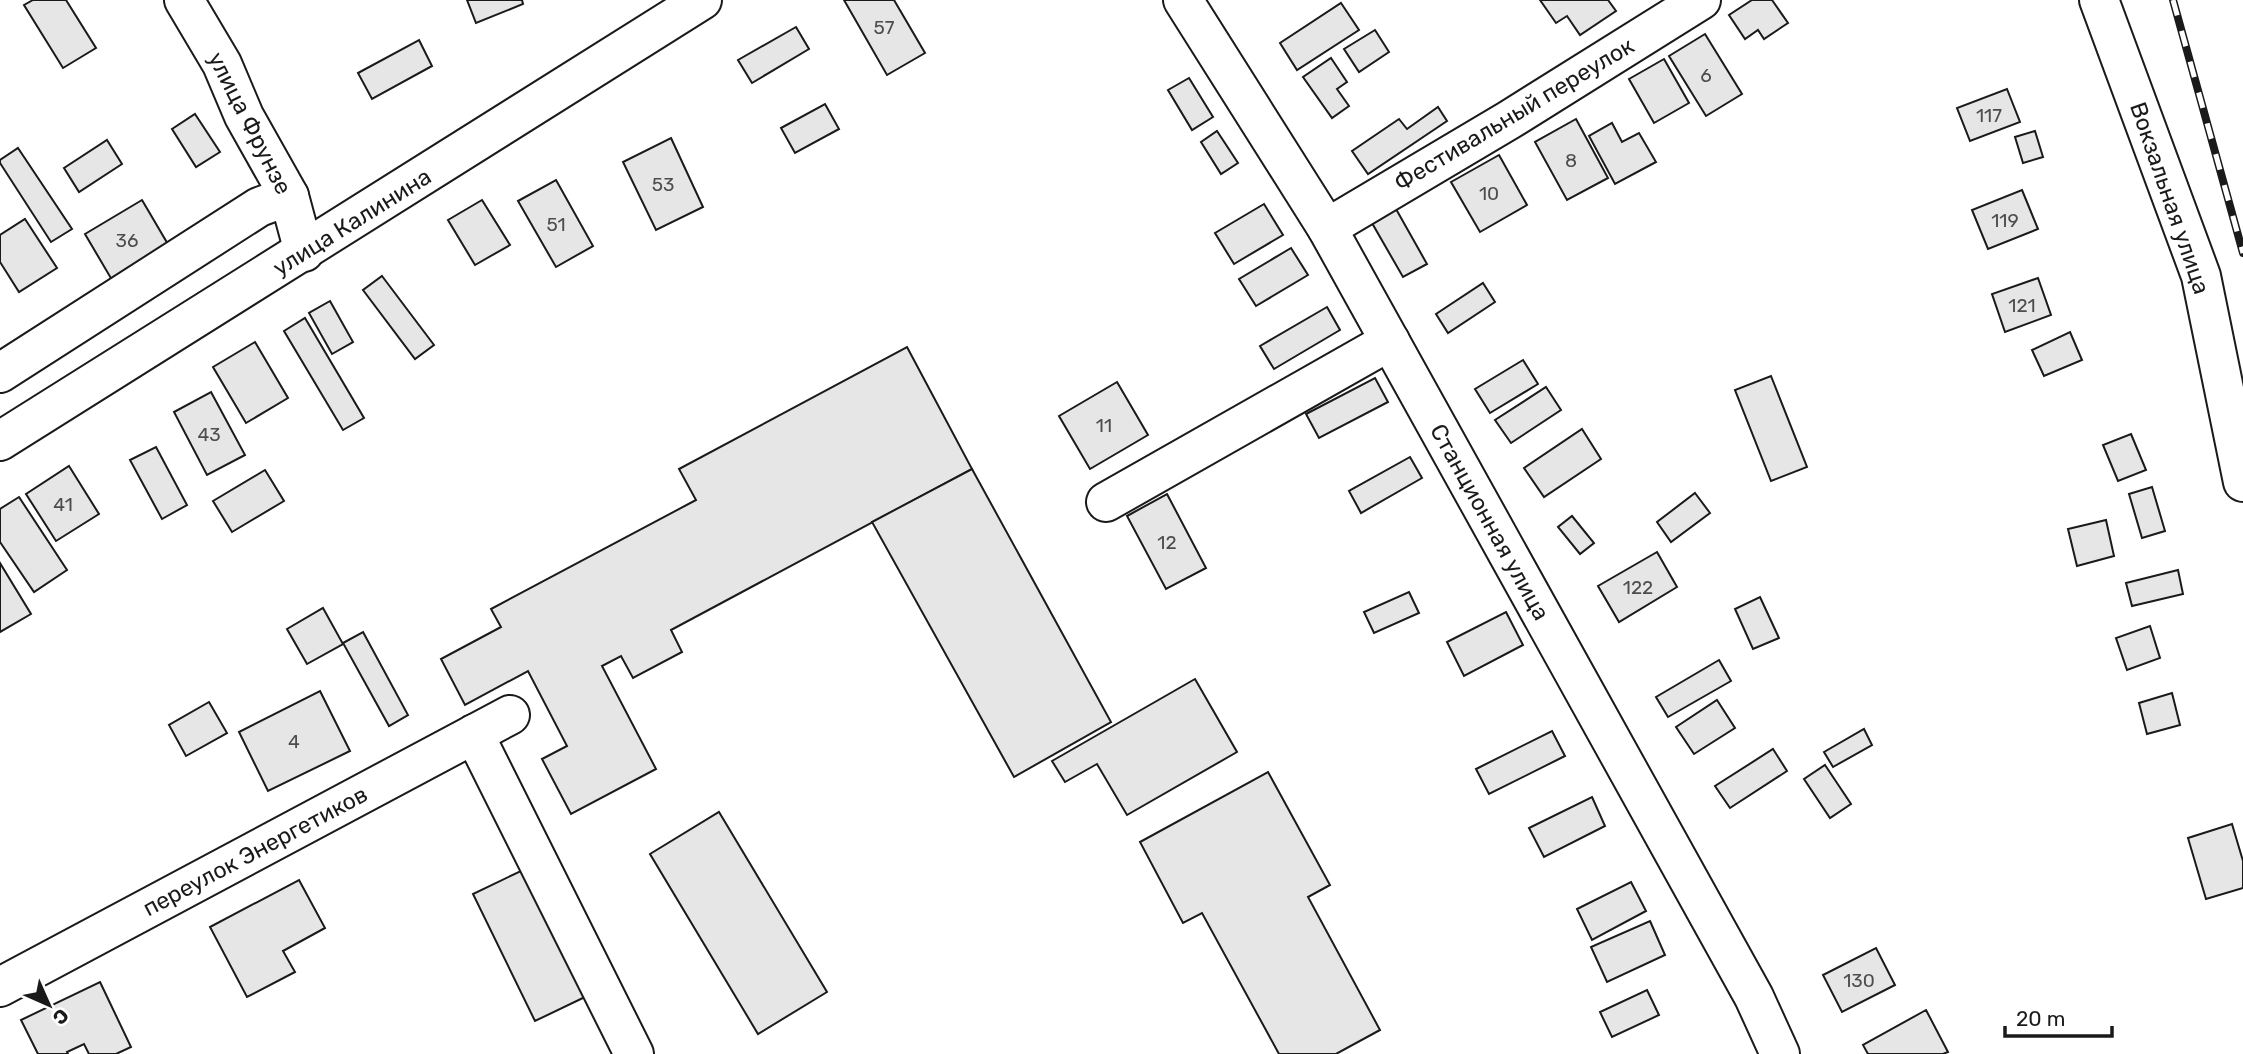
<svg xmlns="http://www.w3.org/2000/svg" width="2243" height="1054" viewBox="0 0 2243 1054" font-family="Rubik,sans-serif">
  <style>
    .building { fill: #e6e6e6; stroke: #1a1a1a; stroke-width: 2 }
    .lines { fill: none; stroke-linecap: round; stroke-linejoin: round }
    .minor-casing { stroke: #1a1a1a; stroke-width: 42 }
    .minor { stroke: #fff; stroke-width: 38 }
    .rail-casing { stroke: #1a1a1a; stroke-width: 8 }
    .rail { stroke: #fff; stroke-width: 5; stroke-dasharray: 16; stroke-linecap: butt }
    .labels { text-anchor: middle; stroke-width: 5; stroke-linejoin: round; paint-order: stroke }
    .number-label { font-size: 19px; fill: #4d4d4d }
    .street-label { font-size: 23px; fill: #1a1a1a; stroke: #fff }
  </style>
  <rect width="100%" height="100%" fill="#fff"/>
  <g class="building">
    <path d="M 33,0 L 66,0 L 96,48 L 63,68 L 24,5 Z"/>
    <path d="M 467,0 L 522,0 L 523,4 L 476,23 Z"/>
    <path d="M 844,0 L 894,0 L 925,53 L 887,75 Z"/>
    <path d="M 1540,0 L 1608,0 L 1616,11 L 1580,35 L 1567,16 L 1556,23 Z"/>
    <path d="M 1752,0 L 1772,0 L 1788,23 L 1764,39 L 1758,30 L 1745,39 L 1729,15 Z"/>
    <path d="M 1341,3 L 1359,30 L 1297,70 L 1280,43 Z"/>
    <path d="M 796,27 L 809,49 L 752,83 L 738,60 Z"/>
    <path d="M 1375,30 L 1389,52 L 1359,72 L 1344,49 Z"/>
    <path d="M 1705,34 L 1742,94 L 1706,116 L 1669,56 Z"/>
    <path d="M 419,40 L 432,66 L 372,99 L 358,73 Z"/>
    <path d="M 1331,58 L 1347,82 L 1337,89 L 1349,106 L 1332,118 L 1303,77 Z"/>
    <path d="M 1664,59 L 1689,103 L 1654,123 L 1629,79 Z"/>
    <path d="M 1189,78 L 1213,117 L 1192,130 L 1168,90 Z"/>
    <path d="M 2007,89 L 2020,122 L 1970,141 L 1957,108 Z"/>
    <path d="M 825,104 L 839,129 L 795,153 L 781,128 Z"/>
    <path d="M 1438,107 L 1447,121 L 1368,174 L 1352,151 L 1399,119 L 1407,129 Z"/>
    <path d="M 195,114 L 220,152 L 196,167 L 172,129 Z"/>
    <path d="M 1576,119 L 1608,178 L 1567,200 L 1535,142 Z"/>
    <path d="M 1612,123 L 1622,142 L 1639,133 L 1656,162 L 1615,184 L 1589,136 Z"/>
    <path d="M 1217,131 L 1238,163 L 1221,174 L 1201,142 Z"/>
    <path d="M 2035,131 L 2043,157 L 2023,163 L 2015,137 Z"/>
    <path d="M 671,138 L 703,207 L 656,230 L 623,162 Z"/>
    <path d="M 107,140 L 122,164 L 79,192 L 64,168 Z"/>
    <path d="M 18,148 L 72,229 L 51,242 L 0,163 L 0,160 Z"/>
    <path d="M 1499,155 L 1527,205 L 1480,232 L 1451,182 Z"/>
    <path d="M 556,180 L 593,246 L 556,267 L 518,201 Z"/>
    <path d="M 2022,190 L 2038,229 L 1988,249 L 1972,210 Z"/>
    <path d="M 142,200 L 169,246 L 112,280 L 85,234 Z"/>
    <path d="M 482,200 L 510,245 L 475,265 L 448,220 Z"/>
    <path d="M 1264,204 L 1283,235 L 1234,264 L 1215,233 Z"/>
    <path d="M 1396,209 L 1427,264 L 1403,277 L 1372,223 Z"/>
    <path d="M 25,219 L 57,268 L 19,292 L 0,262 L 0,235 Z"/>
    <path d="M 1291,248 L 1308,275 L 1256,306 L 1239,279 Z"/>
    <path d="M 382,276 L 434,345 L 415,359 L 363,290 Z"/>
    <path d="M 2038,278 L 2051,315 L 2005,332 L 1992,294 Z"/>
    <path d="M 1483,283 L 1495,302 L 1448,333 L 1436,314 Z"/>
    <path d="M 330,301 L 353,342 L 332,354 L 309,313 Z"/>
    <path d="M 1327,307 L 1340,330 L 1274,369 L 1260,346 Z"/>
    <path d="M 305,318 L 364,418 L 343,430 L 284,331 Z"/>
    <path d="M 2070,332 L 2082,360 L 2044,376 L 2032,350 Z"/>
    <path d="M 255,342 L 288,398 L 246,423 L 213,367 Z"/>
    <path d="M 907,347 L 972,469 L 671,630 L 682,652 L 633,678 L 621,656 L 602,666 L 656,769 L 571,814 L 542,759 L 567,746 L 528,671 L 465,705 L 441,659 L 501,627 L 491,609 L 696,500 L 679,469 Z"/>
    <path d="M 1523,360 L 1538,384 L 1490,413 L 1475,389 Z"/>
    <path d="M 1771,376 L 1807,467 L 1771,481 L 1735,390 Z"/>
    <path d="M 1375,378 L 1388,402 L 1319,438 L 1306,414 Z"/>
    <path d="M 1117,382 L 1148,435 L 1090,469 L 1059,416 Z"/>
    <path d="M 1546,387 L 1561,410 L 1511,443 L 1495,420 Z"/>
    <path d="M 211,392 L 245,455 L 207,475 L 174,412 Z"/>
    <path d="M 1582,429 L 1601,459 L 1544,497 L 1524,468 Z"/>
    <path d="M 2131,434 L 2146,470 L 2118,481 L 2103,445 Z"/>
    <path d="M 156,447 L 187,505 L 162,519 L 130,460 Z"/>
    <path d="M 1410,457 L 1422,478 L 1361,513 L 1349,491 Z"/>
    <path d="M 69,466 L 99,514 L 56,541 L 26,494 Z"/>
    <path d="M 972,469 L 1111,722 L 1014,777 L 872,522 Z"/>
    <path d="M 265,470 L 284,501 L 232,532 L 213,501 Z"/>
    <path d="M 2152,487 L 2165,531 L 2142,538 L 2129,494 Z"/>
    <path d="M 1695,493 L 1710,513 L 1671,542 L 1657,522 Z"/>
    <path d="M 1167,494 L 1206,568 L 1166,589 L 1127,516 Z"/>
    <path d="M 19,497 L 67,570 L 34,592 L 0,542 L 0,509 Z"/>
    <path d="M 1572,516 L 1594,543 L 1580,554 L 1558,527 Z"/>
    <path d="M 2106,520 L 2114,556 L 2077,566 L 2068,529 Z"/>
    <path d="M 1657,552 L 1677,587 L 1619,622 L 1598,586 Z"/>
    <path d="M 0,563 L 31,614 L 0,632 Z"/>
    <path d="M 2178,570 L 2183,594 L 2132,606 L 2126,583 Z"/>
    <path d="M 1409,592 L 1419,613 L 1374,633 L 1364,612 Z"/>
    <path d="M 1760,597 L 1779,638 L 1753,649 L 1735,609 Z"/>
    <path d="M 323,608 L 343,644 L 307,664 L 287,629 Z"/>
    <path d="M 1506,612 L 1523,645 L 1464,676 L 1447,642 Z"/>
    <path d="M 2150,626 L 2160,658 L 2127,670 L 2116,638 Z"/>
    <path d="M 363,632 L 408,715 L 389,726 L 343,643 Z"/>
    <path d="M 1719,660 L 1731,681 L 1668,717 L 1656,697 Z"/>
    <path d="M 1195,679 L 1237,752 L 1127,815 L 1097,764 L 1065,782 L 1052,761 Z"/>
    <path d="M 320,691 L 350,751 L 268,791 L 239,732 Z"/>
    <path d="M 2172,693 L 2180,725 L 2147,734 L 2139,703 Z"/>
    <path d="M 1717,700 L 1735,728 L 1694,754 L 1676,727 Z"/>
    <path d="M 209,702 L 227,733 L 186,756 L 169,725 Z"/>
    <path d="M 1864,729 L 1872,745 L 1833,767 L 1824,752 Z"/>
    <path d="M 1552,731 L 1565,756 L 1489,794 L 1476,769 Z"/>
    <path d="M 1773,749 L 1787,771 L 1730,808 L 1715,786 Z"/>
    <path d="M 1825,765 L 1851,804 L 1830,818 L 1804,779 Z"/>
    <path d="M 1268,772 L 1330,885 L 1308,897 L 1380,1030 L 1336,1054 L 1279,1054 L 1202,913 L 1183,923 L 1140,842 Z"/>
    <path d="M 1592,797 L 1605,826 L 1544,857 L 1529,828 Z"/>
    <path d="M 719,812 L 827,992 L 758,1034 L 650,854 Z"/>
    <path d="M 2232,824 L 2243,861 L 2243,888 L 2206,899 L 2188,838 Z"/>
    <path d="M 523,870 L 585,997 L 535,1021 L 473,894 Z"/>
    <path d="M 299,880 L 325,928 L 283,951 L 295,972 L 247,997 L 210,927 Z"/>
    <path d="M 1631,882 L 1646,911 L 1592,940 L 1577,909 Z"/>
    <path d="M 1650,921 L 1665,955 L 1607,982 L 1591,947 Z"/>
    <path d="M 1876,948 L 1895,985 L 1842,1012 L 1823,975 Z"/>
    <path d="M 100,982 L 131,1047 L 116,1054 L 89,1054 L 84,1044 L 67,1052 L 68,1054 L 38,1054 L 21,1020 Z"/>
    <path d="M 1647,990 L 1659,1015 L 1612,1037 L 1600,1012 Z"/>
    <path d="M 1926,1010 L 1948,1052 L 1943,1054 L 1868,1054 L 1863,1045 Z"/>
  </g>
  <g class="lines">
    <g class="minor-casing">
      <g id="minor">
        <path d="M 184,0 L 222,64 L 244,116 L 289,196 L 304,252"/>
        <path d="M 1183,0 L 1327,228 L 1754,997 L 1780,1054"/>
        <path d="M 2099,0 L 2201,276 L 2243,482"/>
        <path d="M 1327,228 L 1509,120 L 1701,0"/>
        <path d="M 0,373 L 259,207 L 289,196"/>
        <path d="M 0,441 L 702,0"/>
        <path d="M 1106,502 L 1390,341"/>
        <path d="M 474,734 L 634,1054"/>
        <path d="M 0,987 L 510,715"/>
      </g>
    </g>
    <use href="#minor" class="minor"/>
    <g class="rail-casing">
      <path id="rail" d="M 2173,0 L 2243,253"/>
    </g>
    <use href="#rail" class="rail"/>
  </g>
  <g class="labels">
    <g class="number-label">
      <text x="884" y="34">57</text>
      <text x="1706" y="82">6</text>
      <text x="1989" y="122">117</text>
      <text x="1571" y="167">8</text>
      <text x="663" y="191">53</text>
      <text x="1489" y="200">10</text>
      <text x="2005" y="227">119</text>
      <text x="556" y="231">51</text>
      <text x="127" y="247">36</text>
      <text x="2022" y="312">121</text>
      <text x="1104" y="432">11</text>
      <text x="209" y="441">43</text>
      <text x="63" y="511">41</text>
      <text x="1167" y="549">12</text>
      <text x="1638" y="594">122</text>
      <text x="294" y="748">4</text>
      <text x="1859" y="987">130</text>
    </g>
    <g class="street-label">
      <text transform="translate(1514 114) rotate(-31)" y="8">Фестивальный переулок</text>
      <text transform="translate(250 123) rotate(63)" y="8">улица Фрунзе</text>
      <text transform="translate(2170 198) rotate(71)" y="8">Вокзальная улица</text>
      <text transform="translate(352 222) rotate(-32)" y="8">улица Калинина</text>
      <text transform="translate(1490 522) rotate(61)" y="8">Станционная улица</text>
      <text transform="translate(255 851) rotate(-28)" y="8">переулок Энергетиков</text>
    </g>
  </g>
  <g transform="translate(49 1005) rotate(135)" stroke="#ffffff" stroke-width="5" paint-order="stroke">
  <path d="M0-5L12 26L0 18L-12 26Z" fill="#1a1a1a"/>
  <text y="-10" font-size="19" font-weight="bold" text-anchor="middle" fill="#1a1a1a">С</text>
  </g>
  <path d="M2005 1026v10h107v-10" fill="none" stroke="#1a1a1a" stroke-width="3.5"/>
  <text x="2016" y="1026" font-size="21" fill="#1a1a1a" stroke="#ffffff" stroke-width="5" paint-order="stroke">20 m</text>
</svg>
